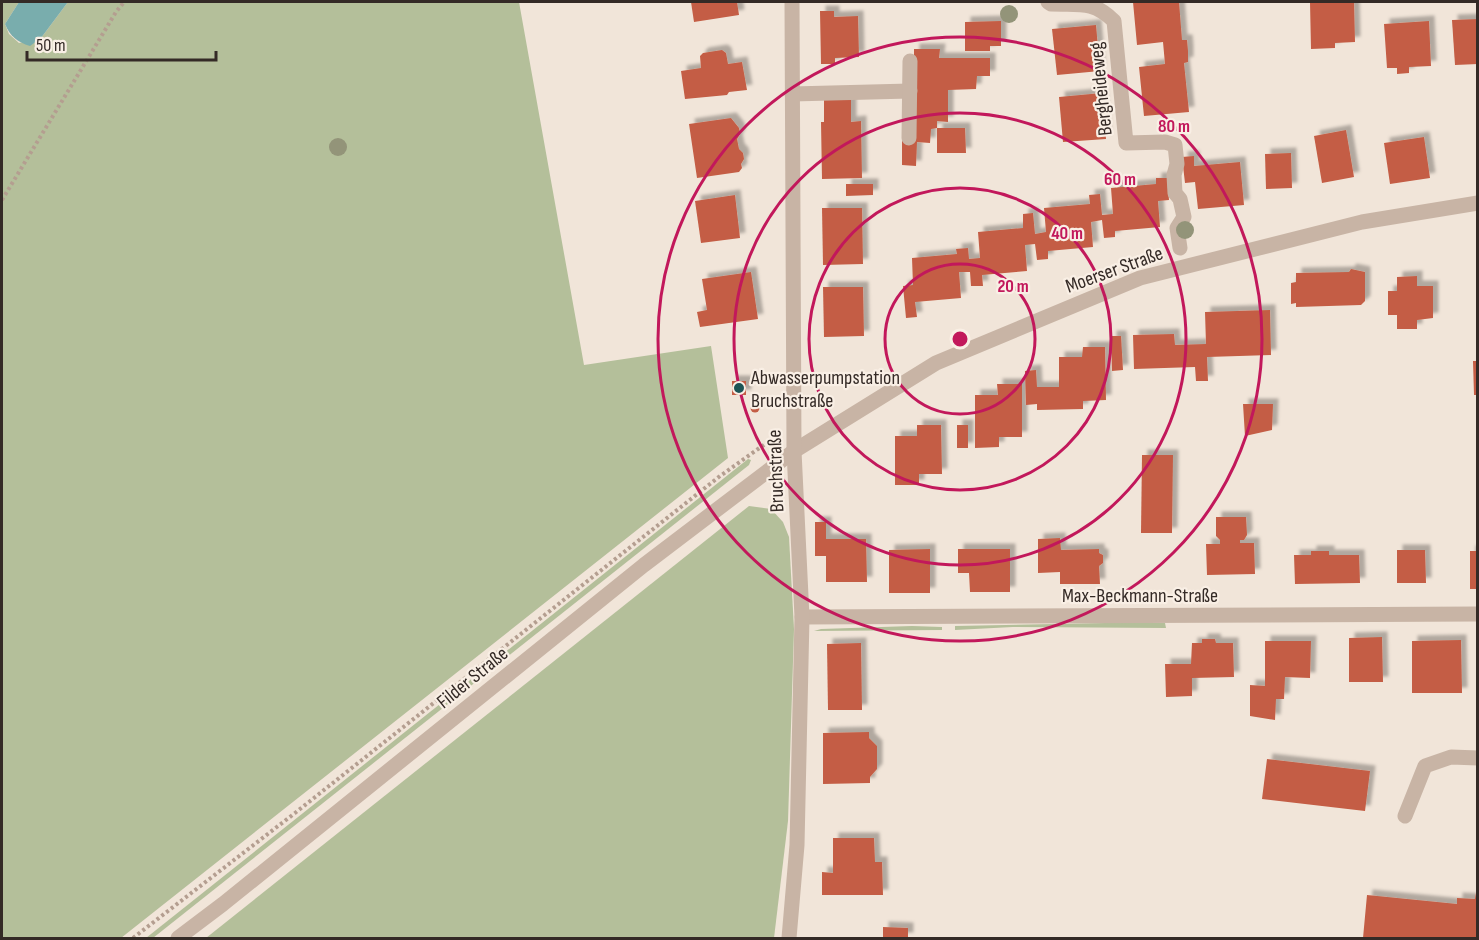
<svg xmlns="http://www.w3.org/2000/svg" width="1479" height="940" viewBox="0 0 1479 940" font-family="'Sofia Sans Condensed',sans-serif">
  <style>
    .green { fill: #b4bf9a }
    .water { fill: #79adad }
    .building { fill: #c45d44; filter: url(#shadow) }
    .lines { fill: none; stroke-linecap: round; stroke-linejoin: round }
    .path { stroke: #b49e90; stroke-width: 4; stroke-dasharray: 3 3; stroke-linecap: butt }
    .minor { stroke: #c8b4a5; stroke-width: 15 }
    .tree { fill: #939479 }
    .ring { fill: none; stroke: #c2185b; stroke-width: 3 }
    .poi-dot { fill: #1d5455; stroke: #f9efe5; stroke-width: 2 }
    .labels { text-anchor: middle; stroke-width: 4.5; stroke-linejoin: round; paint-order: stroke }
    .street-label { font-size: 20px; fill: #342a26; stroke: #f9efe5 }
    .poi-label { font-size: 20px; fill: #342a26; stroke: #f9efe5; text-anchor: start }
    .centre { fill: #c2185b; stroke: #f9efe5; stroke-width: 3 }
    .ring-label { font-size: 18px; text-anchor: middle; font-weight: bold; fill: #c2185b; stroke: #f9efe5; stroke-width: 4.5; stroke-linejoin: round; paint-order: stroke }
  </style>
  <defs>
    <filter id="shadow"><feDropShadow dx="5.5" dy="-5.5" stdDeviation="1.5" flood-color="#0004"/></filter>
  </defs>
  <rect width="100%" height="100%" fill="#f1e5d9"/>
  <g class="green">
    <path d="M 2,2 L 19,2 L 5,24 L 9,34 L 19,43 L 41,38 L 68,2 L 519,2 L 584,365 L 711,346 L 728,458 L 121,938 L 2,938 Z"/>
    <path d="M 748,459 L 751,460 L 749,465 L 153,938 L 146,938 Z"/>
    <path d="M 749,506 L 771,509 L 783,522 L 789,537 L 794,629 L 788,821 L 774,938 L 206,938 Z"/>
    <path d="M 1105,623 L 1165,623 L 1166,628 L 1013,627 L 955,630 L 955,626 Z"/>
    <path d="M 912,626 L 942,627 L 942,630 L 814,631 L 821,629 Z"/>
  </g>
  <path class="water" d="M 19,2 L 68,2 L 41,38 L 30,46 C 17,42 10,36 5,24 Z"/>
  <g class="building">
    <path d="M 691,2 L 737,2 L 739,15 L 694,22 Z"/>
    <path d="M 1133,2 L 1179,2 L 1182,40 L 1187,40 L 1188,51 L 1188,62 L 1184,63 L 1189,112 L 1144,116 L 1139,67 L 1165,64 L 1163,42 L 1137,45 Z"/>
    <path d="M 1310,2 L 1354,2 L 1355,42 L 1335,43 L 1335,48 L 1311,49 Z"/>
    <path d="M 820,11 L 834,11 L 834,17 L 858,16 L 859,57 L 835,58 L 835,64 L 821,64 Z"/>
    <path d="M 1478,19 L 1478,64 L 1455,65 L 1452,20 Z"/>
    <path d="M 1001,21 L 1001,46 L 990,46 L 990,51 L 965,51 L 965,22 Z"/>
    <path d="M 1429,21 L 1431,66 L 1409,67 L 1409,73 L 1397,74 L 1397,68 L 1387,68 L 1384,24 Z"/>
    <path d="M 1096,25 L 1100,71 L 1057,75 L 1052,29 Z"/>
    <path d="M 914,49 L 940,49 L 939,58 L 990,58 L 990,76 L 977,76 L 976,89 L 948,90 L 948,122 L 937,121 L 937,128 L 965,128 L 966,153 L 937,153 L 937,128 L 931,129 L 930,143 L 917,142 L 916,166 L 902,165 L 902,141 L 914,141 Z"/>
    <path d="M 722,50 L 726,53 L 728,64 L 742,62 L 747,90 L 729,92 L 727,95 L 685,99 L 681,71 L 701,68 L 700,56 L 703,53 Z"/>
    <path d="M 1102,93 L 1106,139 L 1063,142 L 1059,97 Z"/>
    <path d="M 824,100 L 851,100 L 851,122 L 861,121 L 862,178 L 822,179 L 821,122 L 824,122 Z"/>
    <path d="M 731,118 L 739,128 L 740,134 L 737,139 L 739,149 L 743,153 L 744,159 L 741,164 L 742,168 L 739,172 L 697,178 L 689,124 Z"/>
    <path d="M 1346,130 L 1354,177 L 1322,183 L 1314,136 Z"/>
    <path d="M 1424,137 L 1430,178 L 1390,184 L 1384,143 Z"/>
    <path d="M 1291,153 L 1292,188 L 1266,189 L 1265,154 Z"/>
    <path d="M 1194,156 L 1194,166 L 1240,162 L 1244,205 L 1198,209 L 1195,182 L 1185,183 L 1182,157 Z"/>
    <path d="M 1156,178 L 1167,178 L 1169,200 L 1158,201 L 1160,227 L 1115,231 L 1115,237 L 1104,238 L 1102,220 L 1091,222 L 1093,247 L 1048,251 L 1048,259 L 1037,260 L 1035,244 L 1025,245 L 1027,271 L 982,275 L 983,286 L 971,286 L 970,272 L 959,272 L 961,298 L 915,302 L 917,317 L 906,318 L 903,286 L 913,285 L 912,258 L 957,254 L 956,249 L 968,248 L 969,259 L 980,258 L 978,232 L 1023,228 L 1023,214 L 1033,213 L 1035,234 L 1046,232 L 1044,208 L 1090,204 L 1089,195 L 1100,194 L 1102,215 L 1113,214 L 1111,188 L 1156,184 Z"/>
    <path d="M 846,184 L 873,184 L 873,195 L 846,196 Z"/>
    <path d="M 735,195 L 740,238 L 701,243 L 695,201 Z"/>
    <path d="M 822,208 L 862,208 L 863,264 L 823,265 Z"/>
    <path d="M 1351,269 L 1365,272 L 1365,301 L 1361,305 L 1296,307 L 1296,303 L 1291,304 L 1291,283 L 1296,282 L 1296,273 L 1349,272 Z"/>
    <path d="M 751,272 L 758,319 L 700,327 L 697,312 L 707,310 L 702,279 Z"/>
    <path d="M 1417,276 L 1417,286 L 1433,286 L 1433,318 L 1417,320 L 1417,329 L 1397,329 L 1397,315 L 1388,315 L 1388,291 L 1397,291 L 1397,277 Z"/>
    <path d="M 823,287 L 863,287 L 864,336 L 824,337 Z"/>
    <path d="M 1270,310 L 1271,355 L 1207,357 L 1208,381 L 1196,381 L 1195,367 L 1134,369 L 1133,335 L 1174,334 L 1175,345 L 1206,344 L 1205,312 Z"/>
    <path d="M 1111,336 L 1121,336 L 1123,370 L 1112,371 Z"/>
    <path d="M 1083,347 L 1105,347 L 1106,400 L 1083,401 L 1083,409 L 1037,410 L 1037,404 L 1026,405 L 1025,371 L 1036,370 L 1037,387 L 1059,387 L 1059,357 L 1082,357 Z"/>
    <path d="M 1473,361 L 1478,361 L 1478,395 L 1474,395 Z"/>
    <rect x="732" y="381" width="14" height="14"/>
    <path d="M 997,384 L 1022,384 L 1022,437 L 999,437 L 999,447 L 975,448 L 975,395 L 998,395 Z"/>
    <circle cx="755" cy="408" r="4.5"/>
    <path d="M 1243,404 L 1273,404 L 1272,430 L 1245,436 Z"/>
    <path d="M 917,425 L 941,425 L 942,474 L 919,474 L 919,485 L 895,485 L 895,436 L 917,436 Z"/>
    <rect x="957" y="425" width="11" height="23"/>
    <path d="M 1142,455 L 1173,455 L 1172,533 L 1141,533 Z"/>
    <path d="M 1216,517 L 1246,517 L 1247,535 L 1244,540 L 1240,540 L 1240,543 L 1254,543 L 1255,574 L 1207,575 L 1206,544 L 1220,544 L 1220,540 L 1216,536 Z"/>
    <path d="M 815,522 L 826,522 L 826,539 L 866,539 L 867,582 L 826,582 L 826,556 L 815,556 Z"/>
    <path d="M 1060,538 L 1061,550 L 1099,549 L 1099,553 L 1103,555 L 1103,563 L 1099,566 L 1100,584 L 1060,584 L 1060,572 L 1038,573 L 1038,539 Z"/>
    <path d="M 930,549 L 930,593 L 889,593 L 889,550 Z"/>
    <path d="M 958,549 L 1010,549 L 1010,592 L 970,592 L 969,573 L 958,573 Z"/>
    <path d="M 1397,550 L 1425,550 L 1426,583 L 1397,583 Z"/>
    <path d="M 1311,551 L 1329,551 L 1329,555 L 1359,555 L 1360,583 L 1295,584 L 1294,555 L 1311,555 Z"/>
    <rect x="1470" y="551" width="8" height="38"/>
    <path d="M 1382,637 L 1383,682 L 1349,682 L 1349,638 Z"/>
    <path d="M 1202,639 L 1215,639 L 1216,643 L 1233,643 L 1234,677 L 1192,678 L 1192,696 L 1166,697 L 1165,664 L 1191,664 L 1192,643 L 1202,643 Z"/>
    <path d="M 1461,640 L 1462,693 L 1412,693 L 1412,641 Z"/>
    <path d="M 1265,641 L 1311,641 L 1310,678 L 1285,677 L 1284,699 L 1276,699 L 1275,720 L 1250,716 L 1250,685 L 1265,686 Z"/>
    <path d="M 861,643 L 862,710 L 828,710 L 827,644 Z"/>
    <path d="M 869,732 L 869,738 L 877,746 L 877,769 L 870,777 L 870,783 L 823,784 L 823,733 Z"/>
    <path d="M 1267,759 L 1370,771 L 1365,811 L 1262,799 Z"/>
    <path d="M 833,838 L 874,838 L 875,862 L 882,862 L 883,895 L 822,895 L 822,872 L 833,873 Z"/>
    <path d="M 1476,893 L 1478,893 L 1478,938 L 1363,938 L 1367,895 L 1457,904 L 1457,898 L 1475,899 Z"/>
    <path d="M 883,927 L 908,928 L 908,938 L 883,938 Z"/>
  </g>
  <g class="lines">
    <g class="path">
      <path d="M 2,200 L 116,12 L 124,2"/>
      <path d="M 133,938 L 295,813 L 720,476 L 775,437"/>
    </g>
    <g class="minor">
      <path d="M 1048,2 L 1051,4 C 1079,5 1093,0 1114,21 L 1126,143 L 1165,142 L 1175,145 L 1177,164 L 1174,175 L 1175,193 L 1180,199 L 1184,217 L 1177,228 L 1180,248"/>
      <path d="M 792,94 L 910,91"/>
      <path d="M 909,138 L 910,61"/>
      <path d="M 802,617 L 1478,614"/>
      <path d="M 1405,816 L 1425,766 L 1451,757 L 1478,758"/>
      <path d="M 178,938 L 223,904 L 644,565 L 794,451 L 936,363 L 1140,278 L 1362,222 L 1478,203"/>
      <path d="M 789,938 L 797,845 L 802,617 L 794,451 L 792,2"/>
    </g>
  </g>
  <g class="tree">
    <circle cx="1009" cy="14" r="9"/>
    <circle cx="338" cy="147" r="9"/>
    <circle cx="1185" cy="230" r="9"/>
  </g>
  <g class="ring">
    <circle cx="960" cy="339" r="75"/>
    <circle cx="960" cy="339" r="151"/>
    <circle cx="960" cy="339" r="226"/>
    <circle cx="960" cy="339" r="302"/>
  </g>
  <circle class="poi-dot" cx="739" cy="388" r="6"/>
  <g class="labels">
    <g class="street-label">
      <text transform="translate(1100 89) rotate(-96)" y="7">Bergheideweg</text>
      <text transform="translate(1114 269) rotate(-20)" y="7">Moerser Straße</text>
      <text transform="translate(775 471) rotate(-92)" y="7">Bruchstraße</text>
      <text x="1140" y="602">Max-Beckmann-Straße</text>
      <text transform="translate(472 677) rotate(-39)" y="7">Filder Straße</text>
    </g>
    <g class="poi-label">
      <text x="751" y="384">Abwasserpumpstation<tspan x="751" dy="23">Bruchstraße</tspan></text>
    </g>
  </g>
  <circle cx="960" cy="339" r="9" class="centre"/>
  <g class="ring-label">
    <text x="1174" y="132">80 m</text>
    <text x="1120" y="185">60 m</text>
    <text x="1067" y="239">40 m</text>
    <text x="1013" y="292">20 m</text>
  </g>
  <rect width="1479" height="940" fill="none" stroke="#342a26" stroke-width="6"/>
  <path d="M27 51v9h189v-9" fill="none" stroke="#342a26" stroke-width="3"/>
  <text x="36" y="51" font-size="18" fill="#342a26" stroke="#f9efe5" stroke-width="4.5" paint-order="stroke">50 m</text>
</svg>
